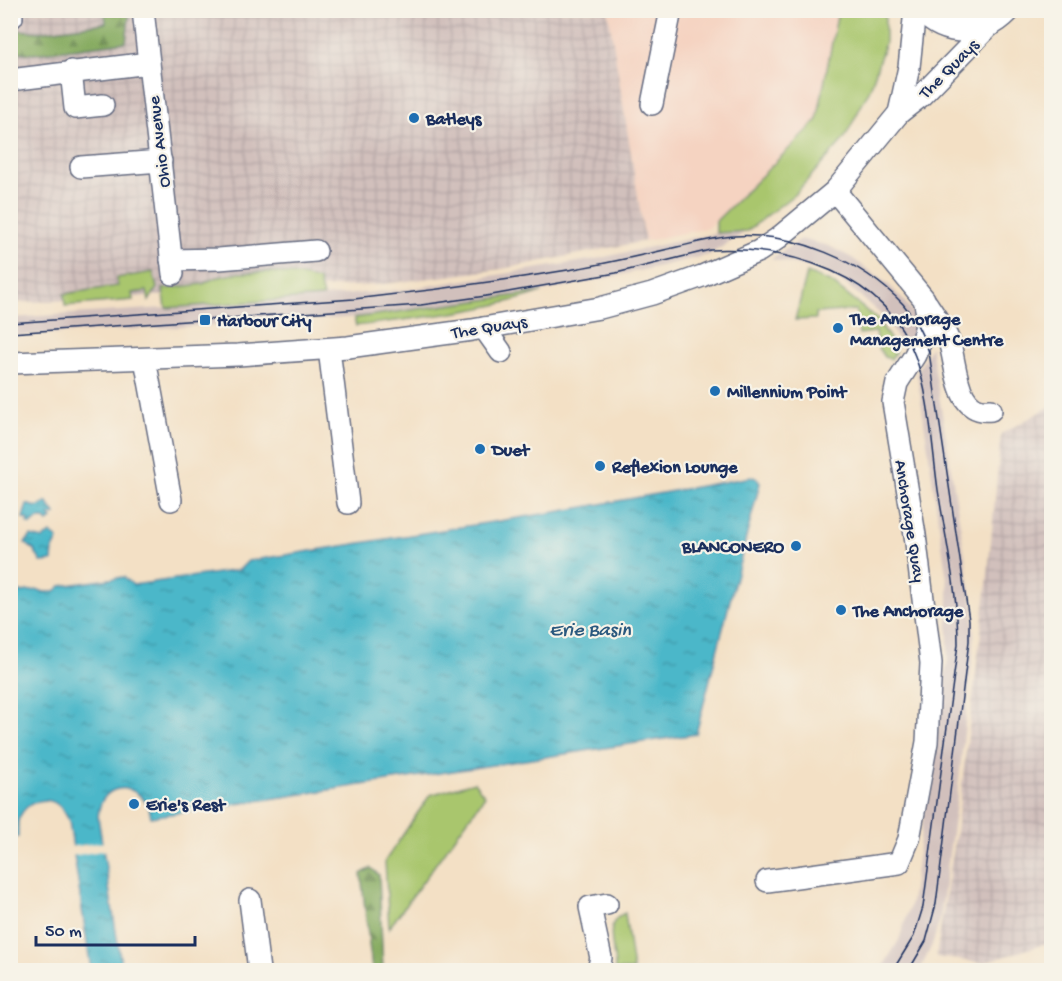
<svg xmlns="http://www.w3.org/2000/svg" width="1062" height="981" viewBox="0 0 1062 981" font-family="'Gochi Hand',sans-serif">
  <style>
    .built { fill: #f5d3c1 }
    .industrial { fill: url(#industrial-grid) }
    .railway { fill: #d1c0bc }
    .green { fill: #a9c66d; stroke: #627a66; stroke-width: 1.5 }
    .forest { fill: url(#forest-firs); stroke: #506d5f; stroke-width: 1.5 }
    .water { fill: url(#water-ripples); stroke: #347394; stroke-width: 1.5 }
    .pier { fill: #f3e0c5 }
    .lines { fill: none; stroke-linecap: round; stroke-linejoin: round }
    .minor-casing { stroke: #676d82; stroke-width: 24 }
    .major-casing { stroke: #676d82; stroke-width: 30 }
    .minor { stroke: #fff; stroke-width: 21 }
    .major { stroke: #fff; stroke-width: 27 }
    .tram { stroke: #1b2f5e; stroke-width: 1.5 }
    .poi-dot { fill: #1f6fb2; stroke: #f7f3e8; stroke-width: 2 }
    .labels { text-anchor: middle; stroke-width: 4.5; stroke-linejoin: round; paint-order: stroke }
    .street-label { font-size: 18px; fill: #1b2f5e; stroke: #f7f3e8 }
    .poi-label { font-size: 18px; font-weight: bold; fill: #1b2f5e; stroke: #f7f3e8; text-anchor: start }
    .water-label { font-size: 20px; font-style: italic; fill: #2a587e; stroke: #f7f3e8 }
  </style>
  <defs>
    <pattern id="industrial-grid" width="8" height="8" patternUnits="userSpaceOnUse" patternTransform="scale(1.5)"><rect width="8" height="8" fill="#d1c0bc"/><path d="M0 4h8M4 0v8" fill="none" stroke="#b3a5a4"/></pattern>
    <pattern id="forest-firs" width="22" height="20" patternUnits="userSpaceOnUse" patternTransform="scale(1.5)"><rect width="22" height="20" fill="#86ab60"/><path d="M5 1l3.5 6h-7zM16 11l3.5 6h-7z" fill="#6d8c52"/></pattern>
    <pattern id="water-ripples" width="26" height="14" patternUnits="userSpaceOnUse" patternTransform="scale(1.5)"><rect width="26" height="14" fill="#4cb7c9"/><path d="M2 4q2-2 4 0t4 0M15 11q2-2 4 0t4 0" fill="none" stroke="#3e95a6"/></pattern>
  </defs>
  <rect width="100%" height="100%" fill="#f7f3e8"/>
  <filter id="ink" filterUnits="userSpaceOnUse"><feTurbulence type="fractalNoise" baseFrequency=".0167" numOctaves="2"/><feDisplacementMap in="SourceGraphic" scale="12" xChannelSelector="R" yChannelSelector="G"/><feConvolveMatrix kernelMatrix="1 2 1 2 8 2 1 2 1" color-interpolation-filters="sRGB"/></filter>
  <filter id="wash" filterUnits="userSpaceOnUse"><feTurbulence type="fractalNoise" baseFrequency=".008" numOctaves="4" result="noise"/><feDisplacementMap in="SourceGraphic" scale="24" xChannelSelector="R" yChannelSelector="G"/><feGaussianBlur stdDeviation="1.35" result="paint"/><feColorMatrix in="noise" values="0 0 0 0 0 0 0 0 0 0 0 0 0 0 0 0 0 1.4 0 .05"/><feComposite in="paint" operator="in"/></filter>
  <g filter="url(#wash)">
    <rect width="100%" height="100%" fill="#f3e0c5"/>
    <path class="built" d="M 608,11 L 838,11 L 817,121 L 708,228 L 645,241 Z"/>
    <g class="industrial">
      <path d="M 11,11 L 608,11 L 645,241 L 502,269 L 375,285 L 11,303 Z"/>
      <path d="M 1051,406 L 1051,942 L 983,963 L 936,957 L 956,832 L 987,584 L 1001,434 Z"/>
    </g>
    <g class="railway">
      <path d="M 747,231 L 709,255 L 616,276 L 542,292 L 486,300 L 364,317 L 11,336 L 11,318 L 289,300 L 408,289 L 591,260 L 716,233 Z"/>
      <path d="M 801,239 L 829,246 L 852,258 L 889,285 L 904,301 L 914,314 L 915,324 L 913,335 L 903,349 L 887,320 L 858,294 L 841,281 L 817,269 L 771,259 Z"/>
      <path d="M 931,346 L 973,605 L 974,643 L 957,797 L 940,919 L 932,945 L 920,970 L 881,970 L 899,940 L 911,903 L 937,722 L 948,659 L 948,586 L 917,373 Z"/>
    </g>
    <g class="green">
      <path d="M 838,11 L 885,11 L 885,42 L 871,87 L 844,139 L 795,194 L 747,231 L 716,233 L 716,221 L 817,121 Z"/>
      <path d="M 153,272 L 157,288 L 149,301 L 147,291 L 132,293 L 133,300 L 65,306 L 64,294 L 118,286 L 116,278 Z"/>
      <path d="M 271,272 L 298,275 L 319,280 L 323,297 L 166,308 L 163,289 L 203,284 L 214,278 L 238,273 Z"/>
      <path d="M 807,273 L 832,283 L 878,320 L 895,347 L 895,353 L 891,359 L 884,357 L 879,349 L 876,332 L 859,334 L 856,310 L 816,313 L 816,319 L 795,320 Z"/>
      <path d="M 542,292 C 482,312 419,318 356,326 L 354,318 Z"/>
      <path d="M 474,782 L 485,796 L 389,928 L 385,861 L 430,795 Z"/>
      <path d="M 625,913 L 633,970 L 615,970 C 616,951 601,922 625,913 Z"/>
    </g>
    <g class="forest">
      <path d="M 105,11 L 127,11 L 129,18 L 126,42 L 33,54 L 11,51 L 11,35 L 17,30 L 39,32 L 106,23 Z"/>
      <path d="M 371,868 L 379,875 L 383,970 L 372,970 L 361,874 Z"/>
    </g>
    <g class="water">
      <path d="M 751,477 L 757,478 L 760,483 L 696,734 L 151,817 C 145,780 100,778 98,817 L 122,970 L 91,970 L 69,821 C 67,817 65,812 62,809 C 49,793 27,801 19,818 C 17,823 18,830 18,837 L 11,838 L 11,593 L 39,590 L 44,592 L 54,592 L 61,586 L 124,577 L 133,585 L 239,570 L 248,561 L 562,511 Z"/>
      <path d="M 47,502 L 55,514 L 49,516 L 52,519 L 48,522 L 45,519 L 38,519 L 31,525 L 27,523 L 28,520 L 23,518 L 27,504 C 35,508 40,507 47,502 Z"/>
      <path d="M 50,533 L 58,539 L 53,549 L 52,561 L 41,562 L 34,550 L 25,543 L 31,536 L 43,539 Z"/>
    </g>
    <path class="pier" d="M 105,842 L 107,850 L 71,856 L 70,847 Z"/>
  </g>
  <g filter="url(#ink)">
    <g class="lines">
      <g class="minor-casing">
        <g id="minor">
          <path d="M 11,10 L 12,17"/>
          <path d="M 143,10 L 173,274"/>
          <path d="M 71,71 L 75,108 L 103,105"/>
          <path d="M 10,80 L 149,63"/>
          <path d="M 652,104 L 671,10"/>
          <path d="M 899,113 L 909,67 L 915,10"/>
          <path d="M 81,167 L 161,161"/>
          <path d="M 171,260 L 219,259 L 316,251"/>
          <path d="M 927,304 C 934,315 944,328 949,341 C 957,364 955,415 991,410"/>
          <path d="M 484,328 L 501,352"/>
          <path d="M 329,349 L 348,503"/>
          <path d="M 145,359 L 171,500"/>
          <path d="M 10,363 L 238,355 L 348,347 L 472,330 L 600,308 L 652,294 L 702,276 L 759,251 L 777,239 L 835,191 L 899,113 L 921,96 L 994,21"/>
          <path d="M 767,881 L 899,863 L 909,839 L 927,742 L 931,663 L 915,535 L 893,402 L 897,383 L 915,355 L 923,336 L 928,318 L 924,299 L 835,191"/>
          <path d="M 250,900 L 259,970"/>
          <path d="M 598,970 L 601,958 L 590,907 L 607,904"/>
        </g>
      </g>
      <g class="major-casing">
        <path id="major" d="M 924,10 C 947,35 984,33 1006,10"/>
      </g>
      <use href="#minor" class="minor"/>
      <use href="#major" class="major"/>
      <g class="tram">
        <path d="M 10,323 L 354,299 C 428,291 501,281 574,269 C 609,263 643,255 677,247 C 696,243 715,237 735,236 C 794,232 862,261 903,304 C 915,318 923,335 929,352 L 969,620 L 969,641 L 936,904 L 926,941 L 909,970"/>
        <path d="M 10,333 L 421,305 L 486,296 L 616,273 L 710,250 C 790,246 885,274 915,356 C 930,395 932,448 938,490 C 946,541 958,593 958,644 L 923,907 L 914,936 L 893,970"/>
      </g>
    </g>
  </g>
  <g class="poi-dot">
    <circle cx="414" cy="118" r="6"/>
    <rect x="199" y="314" width="12" height="12" rx="3"/>
    <circle cx="838" cy="328" r="6"/>
    <circle cx="715" cy="391" r="6"/>
    <circle cx="480" cy="449" r="6"/>
    <circle cx="600" cy="466" r="6"/>
    <circle cx="796" cy="546" r="6"/>
    <circle cx="841" cy="610" r="6"/>
    <circle cx="134" cy="804" r="6"/>
  </g>
  <g class="labels">
    <g class="street-label">
      <text transform="translate(948 68) rotate(-45)" y="6">The Quays</text>
      <text transform="translate(158 142) rotate(-97)" y="6">Ohio Avenue</text>
      <text transform="translate(489 326) rotate(-9)" y="6">The Quays</text>
      <text transform="translate(911 521) rotate(81)" y="6">Anchorage Quay</text>
    </g>
    <g class="poi-label">
      <text x="426" y="124">Batleys</text>
      <text x="850" y="324">The Anchorage<tspan x="850" dy="21">Management Centre</tspan></text>
      <text x="217" y="326">Harbour City</text>
      <text x="727" y="397">Millennium Point</text>
      <text x="492" y="455">Duet</text>
      <text x="612" y="472">Reflexion Lounge</text>
      <text x="784" y="552" text-anchor="end">BLANCONERO</text>
      <text x="853" y="616">The Anchorage</text>
      <text x="146" y="810">Erie's Rest</text>
    </g>
    <g class="water-label">
      <text x="590" y="635">Erie Basin</text>
    </g>
  </g>
  <rect width="1062" height="981" fill="none" stroke="#f7f3e8" stroke-width="36"/>
  <path d="M36 936v9h159v-9" fill="none" stroke="#1b2f5e" stroke-width="3"/>
  <text x="45" y="936" font-size="18" fill="#1b2f5e" stroke="#f7f3e8" stroke-width="4.5" paint-order="stroke">50 m</text>
</svg>
